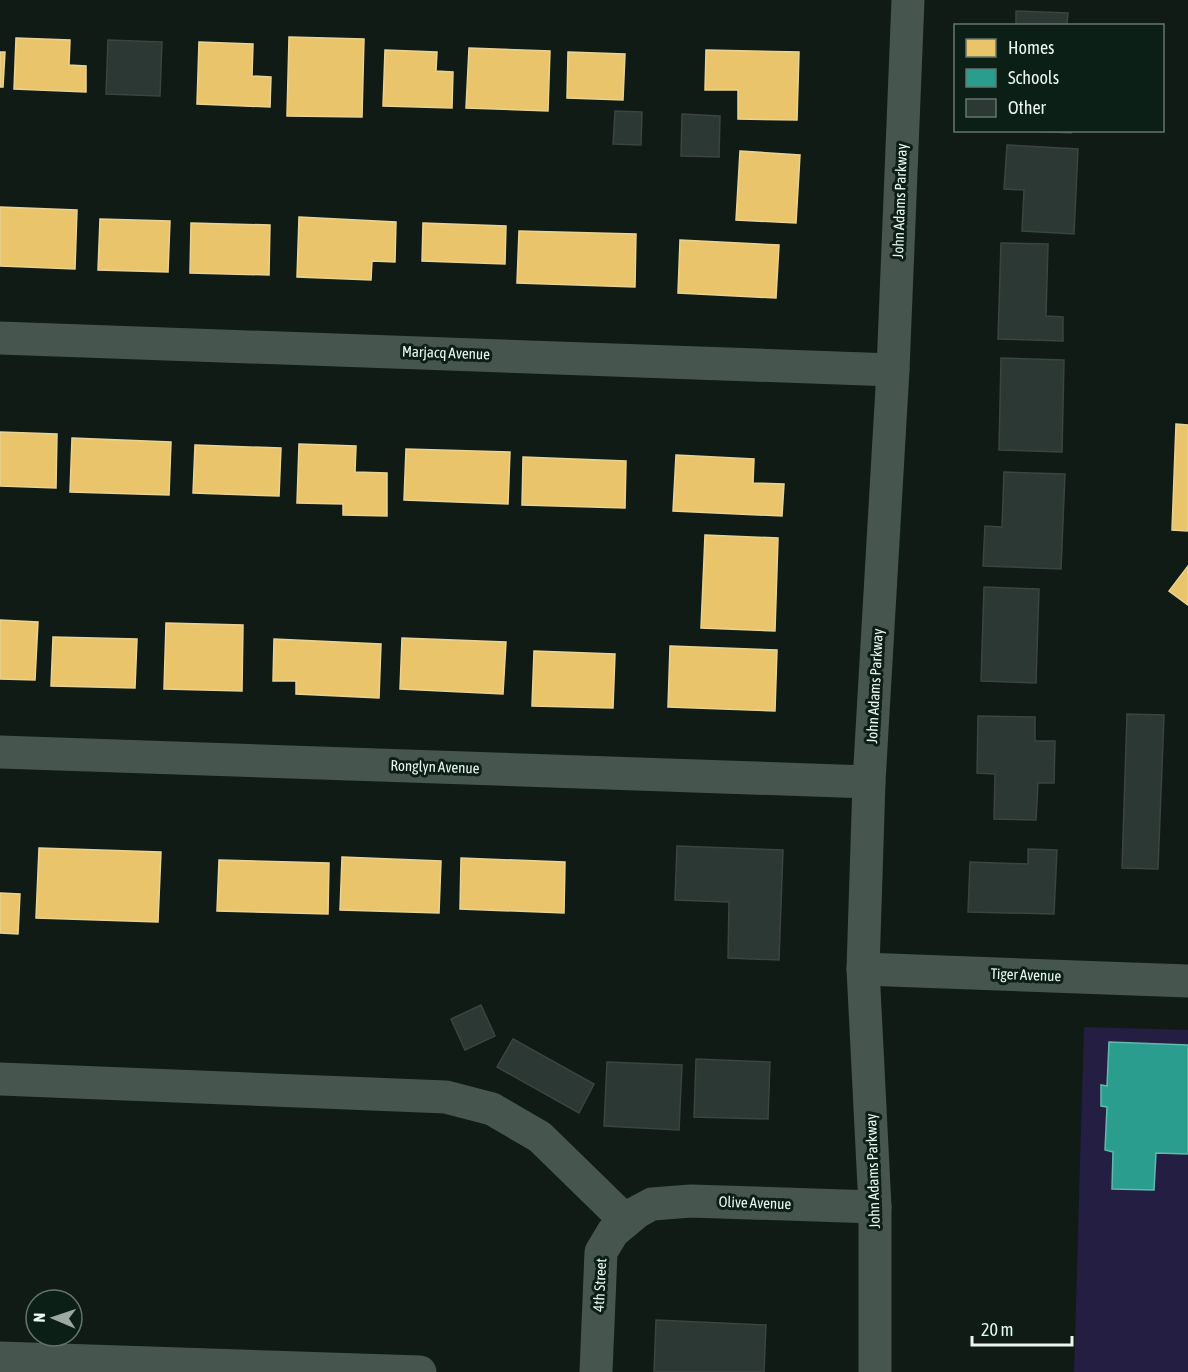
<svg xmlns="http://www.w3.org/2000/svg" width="1188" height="1372" viewBox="0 0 1188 1372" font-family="'Asap Condensed',sans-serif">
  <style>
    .green { fill: #241e43 }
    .homes { fill: #e9c46a; stroke: #e9d392; stroke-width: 1.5 }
    .schools { fill: #2a9d8f; stroke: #64b8ac; stroke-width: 1.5 }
    .building { fill: #2c3833; stroke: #3b4440; stroke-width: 1.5 }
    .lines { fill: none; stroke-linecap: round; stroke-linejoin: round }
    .minor { stroke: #46554e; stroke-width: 33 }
    .labels { text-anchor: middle; stroke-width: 6; stroke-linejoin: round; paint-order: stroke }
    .street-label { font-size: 15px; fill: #eaf6ef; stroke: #0c1f16 }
  </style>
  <rect width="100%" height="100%" fill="#101b16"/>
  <path class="green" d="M 1084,1027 L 1188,1030 L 1188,1372 L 1074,1372 Z"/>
  <g class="homes">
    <path d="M 289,37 L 364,39 L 362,117 L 287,116 Z"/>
    <path d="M 16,38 L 70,40 L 69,65 L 86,66 L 86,92 L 14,89 Z"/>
    <path d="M 199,42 L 253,44 L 252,76 L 271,77 L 270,107 L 197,104 Z"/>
    <path d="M 469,48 L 550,51 L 548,111 L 466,108 Z"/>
    <path d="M 385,50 L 437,52 L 436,71 L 453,72 L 452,108 L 383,106 Z"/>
    <path d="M 706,50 L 799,52 L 797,120 L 738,119 L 738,90 L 705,90 Z"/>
    <path d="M 0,52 L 5,52 L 3,87 L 0,87 Z"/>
    <path d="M 568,52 L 625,54 L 623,100 L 567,98 Z"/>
    <path d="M 740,151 L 800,155 L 796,223 L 736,220 Z"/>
    <path d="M 0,207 L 77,210 L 75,269 L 0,266 Z"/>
    <path d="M 299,217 L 396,222 L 395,262 L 372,261 L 371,280 L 297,277 Z"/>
    <path d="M 100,219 L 170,221 L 168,272 L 98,270 Z"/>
    <path d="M 191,223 L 270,225 L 269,275 L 190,273 Z"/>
    <path d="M 423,223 L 506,226 L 505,264 L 422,261 Z"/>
    <path d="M 519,231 L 636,234 L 635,287 L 517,283 Z"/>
    <path d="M 680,240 L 779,245 L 776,298 L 678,293 Z"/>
    <path d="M 1176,424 L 1188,425 L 1188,531 L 1172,530 Z"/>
    <path d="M 0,432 L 57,434 L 56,488 L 0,486 Z"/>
    <path d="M 72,438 L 171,442 L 169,495 L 70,492 Z"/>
    <path d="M 299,444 L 356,446 L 355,472 L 387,473 L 387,516 L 343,515 L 343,504 L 297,503 Z"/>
    <path d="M 195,445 L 281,448 L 279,496 L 193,493 Z"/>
    <path d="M 406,449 L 510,452 L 508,504 L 404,500 Z"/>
    <path d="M 676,455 L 754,459 L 753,483 L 784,484 L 782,516 L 673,511 Z"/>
    <path d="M 523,457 L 626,461 L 625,508 L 522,505 Z"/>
    <path d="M 705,535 L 778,538 L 775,631 L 701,628 Z"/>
    <path d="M 1188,566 L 1188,605 L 1169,591 Z"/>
    <path d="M 0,620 L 38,622 L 35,680 L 0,679 Z"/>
    <path d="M 166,623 L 243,625 L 242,691 L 164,689 Z"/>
    <path d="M 53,637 L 137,639 L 135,688 L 51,686 Z"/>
    <path d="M 402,638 L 506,642 L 503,694 L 400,689 Z"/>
    <path d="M 274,639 L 381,644 L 379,698 L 296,694 L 296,681 L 273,681 Z"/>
    <path d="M 670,646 L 777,650 L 775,711 L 668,707 Z"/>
    <path d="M 534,651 L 615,654 L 613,708 L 532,706 Z"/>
    <path d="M 39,848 L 161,852 L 158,922 L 36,918 Z"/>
    <path d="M 342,857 L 441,861 L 439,913 L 340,910 Z"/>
    <path d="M 461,858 L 565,862 L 564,913 L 460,909 Z"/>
    <path d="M 219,860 L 329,863 L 328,914 L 217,911 Z"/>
    <path d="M 0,893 L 20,894 L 18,934 L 0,933 Z"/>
  </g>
  <path class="schools" d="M 1109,1042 L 1188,1045 L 1188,1154 L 1156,1153 L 1154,1190 L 1112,1189 L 1113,1152 L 1105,1150 L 1107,1107 L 1101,1106 L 1101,1085 L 1107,1086 Z"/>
  <g class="building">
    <path d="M 1016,11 L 1068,13 L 1067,26 L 1016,26 Z"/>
    <path d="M 108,40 L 162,42 L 160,96 L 106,94 Z"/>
    <path d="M 615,111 L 642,112 L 641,145 L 613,144 Z"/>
    <path d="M 682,114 L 720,116 L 719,157 L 681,156 Z"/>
    <path d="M 1011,130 L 1071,130 L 1071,133 Z"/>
    <path d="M 1007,145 L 1078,149 L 1074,234 L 1022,231 L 1024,190 L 1004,189 Z"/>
    <path d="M 1001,243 L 1048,244 L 1046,316 L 1063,317 L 1063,341 L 998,339 Z"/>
    <path d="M 1001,358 L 1064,360 L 1062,452 L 999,450 Z"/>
    <path d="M 1004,472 L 1065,474 L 1061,569 L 983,566 L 985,526 L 1002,527 Z"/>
    <path d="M 984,587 L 1039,589 L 1036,683 L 981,681 Z"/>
    <path d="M 1127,714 L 1164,715 L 1158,869 L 1122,868 Z"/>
    <path d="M 978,716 L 1035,717 L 1035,741 L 1055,741 L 1054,783 L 1038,783 L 1036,820 L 994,819 L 995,774 L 977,773 Z"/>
    <path d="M 677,846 L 783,850 L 779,960 L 728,958 L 729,902 L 675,900 Z"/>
    <path d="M 1028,849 L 1057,850 L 1054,914 L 968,912 L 970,862 L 1028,864 Z"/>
    <path d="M 481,1005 L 495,1036 L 465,1050 L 451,1019 Z"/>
    <path d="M 513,1039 L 594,1084 L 579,1113 L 497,1067 Z"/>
    <path d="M 696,1059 L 770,1062 L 768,1119 L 694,1117 Z"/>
    <path d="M 607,1062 L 682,1065 L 679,1130 L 604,1126 Z"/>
    <path d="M 656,1320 L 766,1325 L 764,1372 L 654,1372 Z"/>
  </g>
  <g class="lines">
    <g class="minor">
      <path d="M 0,338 L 893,370"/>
      <path d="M 0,752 L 869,782"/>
      <path d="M 863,969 L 1188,981"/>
      <path d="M 0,1079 L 446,1097 L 492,1109 L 540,1137 L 626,1221"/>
      <path d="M 0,1358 L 420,1372"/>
      <path d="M 596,1372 L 601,1252 L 613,1232 L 637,1212 L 652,1204 L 691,1201 L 875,1207"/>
      <path d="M 875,1372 L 875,1207 L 863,969 L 869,782 L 893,370 L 908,0"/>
    </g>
  </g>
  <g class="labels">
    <g class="street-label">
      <text transform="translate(900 201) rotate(-88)" y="5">John Adams Parkway</text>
      <text transform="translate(446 353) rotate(2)" y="5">Marjacq Avenue</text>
      <text transform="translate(875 686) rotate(-87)" y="5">John Adams Parkway</text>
      <text transform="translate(435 767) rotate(2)" y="5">Ronglyn Avenue</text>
      <text transform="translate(1026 975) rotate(2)" y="5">Tiger Avenue</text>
      <text transform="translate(873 1171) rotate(-92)" y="5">John Adams Parkway</text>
      <text transform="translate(755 1203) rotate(2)" y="5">Olive Avenue</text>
      <text transform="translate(600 1285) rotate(-87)" y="5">4th Street</text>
    </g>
  </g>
  <rect x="954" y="24" width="210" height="108" fill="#0c1f16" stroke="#65756d" stroke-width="1.5"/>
  <rect x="966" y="39" width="30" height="18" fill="#e9c46a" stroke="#65756d" stroke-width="1.5"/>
  <text x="1008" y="54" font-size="18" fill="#eaf6ef">Homes</text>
  <rect x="966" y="69" width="30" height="18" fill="#2a9d8f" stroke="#65756d" stroke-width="1.5"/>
  <text x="1008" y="84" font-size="18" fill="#eaf6ef">Schools</text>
  <rect x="966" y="99" width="30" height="18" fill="#2c3833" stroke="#65756d" stroke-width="1.5"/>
  <text x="1008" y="114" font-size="18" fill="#eaf6ef">Other</text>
  <g transform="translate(54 1318) rotate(272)"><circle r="28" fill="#0c1f16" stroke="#65756d" stroke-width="1.5"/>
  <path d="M0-4.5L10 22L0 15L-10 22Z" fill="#9ea9a3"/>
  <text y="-9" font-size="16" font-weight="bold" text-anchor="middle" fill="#eaf6ef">N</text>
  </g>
  <path d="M972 1336v9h100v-9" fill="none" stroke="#eaf6ef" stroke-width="3"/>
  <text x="981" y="1336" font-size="18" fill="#eaf6ef" stroke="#0c1f16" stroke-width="4.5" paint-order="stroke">20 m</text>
</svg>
